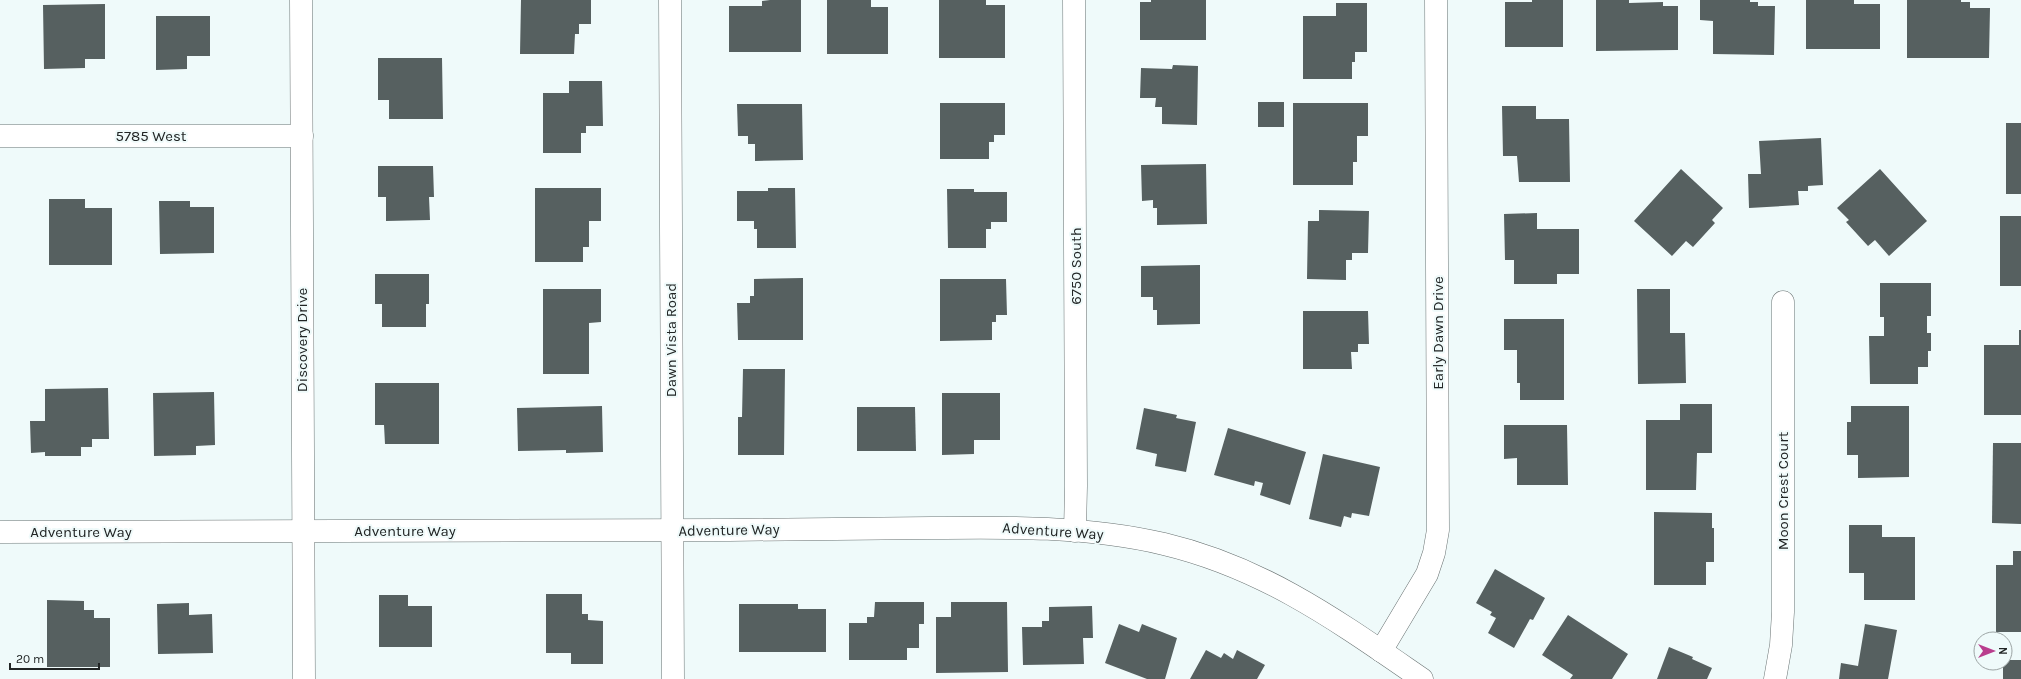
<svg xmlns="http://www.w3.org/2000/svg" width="2021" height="679" viewBox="0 0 2021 679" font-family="Karla,sans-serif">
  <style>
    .building { fill: #566060 }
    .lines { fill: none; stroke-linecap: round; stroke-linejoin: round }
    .minor-casing { stroke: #687171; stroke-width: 23 }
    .minor { stroke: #fff; stroke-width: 22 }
    .labels { text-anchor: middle; stroke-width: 4; stroke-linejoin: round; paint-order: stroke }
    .street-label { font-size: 15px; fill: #212525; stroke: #effafa }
  </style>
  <rect width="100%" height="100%" fill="#effafa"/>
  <g class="building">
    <path d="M 521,0 L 591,0 L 591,24 L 579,24 L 579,34 L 575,34 L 574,54 L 520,54 Z"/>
    <path d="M 770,0 L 801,0 L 801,52 L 729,52 L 729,6 L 762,6 L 762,1 Z"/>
    <path d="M 827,0 L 871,0 L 871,7 L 888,7 L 888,54 L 827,54 Z"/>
    <path d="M 939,0 L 986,0 L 986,5 L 1005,5 L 1005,58 L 939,58 Z"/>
    <path d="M 1151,0 L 1206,0 L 1206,40 L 1140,40 L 1140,2 L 1151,2 Z"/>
    <path d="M 1532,0 L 1563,0 L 1563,47 L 1505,47 L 1505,2 L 1532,2 Z"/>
    <path d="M 1596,0 L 1629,0 L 1629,3 L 1663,2 L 1663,6 L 1678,6 L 1678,50 L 1596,51 Z"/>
    <path d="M 1700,0 L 1750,0 L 1750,2 L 1758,2 L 1758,6 L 1775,6 L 1774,55 L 1713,54 L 1713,21 L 1700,20 Z"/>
    <path d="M 1806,0 L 1854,0 L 1854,4 L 1880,4 L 1880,49 L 1806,49 Z"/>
    <path d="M 1907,0 L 1961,0 L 1961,2 L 1970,2 L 1970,8 L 1990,8 L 1989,58 L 1907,58 Z"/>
    <path d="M 1336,3 L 1367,3 L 1367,52 L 1355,52 L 1355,62 L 1352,62 L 1352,79 L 1303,79 L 1303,16 L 1336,16 Z"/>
    <path d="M 105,4 L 105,59 L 85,59 L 85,68 L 44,69 L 43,5 Z"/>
    <path d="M 156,16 L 210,16 L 210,56 L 187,56 L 187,69 L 156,70 Z"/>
    <path d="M 378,58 L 442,58 L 443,119 L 389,119 L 389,100 L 378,100 Z"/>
    <path d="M 1173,65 L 1198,66 L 1197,125 L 1162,124 L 1162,107 L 1155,107 L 1156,98 L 1140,98 L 1141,68 L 1172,69 Z"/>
    <path d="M 569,81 L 602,81 L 603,126 L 586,126 L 586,133 L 581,133 L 581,153 L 543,153 L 543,93 L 569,93 Z"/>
    <rect x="1258" y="102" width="26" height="25"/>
    <path d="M 940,103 L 1005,103 L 1005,135 L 994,135 L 994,142 L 989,142 L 989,159 L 940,159 Z"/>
    <path d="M 1293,103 L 1368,103 L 1368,136 L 1357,136 L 1357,162 L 1353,162 L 1353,185 L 1293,185 Z"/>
    <path d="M 737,104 L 802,104 L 803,160 L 755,161 L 755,144 L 748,144 L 748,136 L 738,136 Z"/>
    <path d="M 1502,106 L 1536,106 L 1536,119 L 1569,119 L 1570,182 L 1519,182 L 1517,156 L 1503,156 Z"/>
    <rect x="2006" y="123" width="15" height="71"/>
    <path d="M 1821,138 L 1823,185 L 1808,186 L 1808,191 L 1798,191 L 1799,205 L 1749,208 L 1748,174 L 1761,174 L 1759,141 Z"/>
    <path d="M 1206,164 L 1207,224 L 1157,225 L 1157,208 L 1153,208 L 1153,200 L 1142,201 L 1141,165 Z"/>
    <path d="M 378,166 L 433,166 L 434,197 L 429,197 L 430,220 L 386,221 L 386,197 L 378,197 Z"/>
    <path d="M 1681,169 L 1723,208 L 1712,220 L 1715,223 L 1693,247 L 1686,241 L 1672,256 L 1634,221 Z"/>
    <path d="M 1880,169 L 1927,221 L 1889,256 L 1875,240 L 1868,246 L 1846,222 L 1849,220 L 1837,208 Z"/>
    <path d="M 535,188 L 601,188 L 601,221 L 589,221 L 589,247 L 583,247 L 583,262 L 535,262 Z"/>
    <path d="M 768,188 L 795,188 L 796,248 L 757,248 L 757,229 L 754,229 L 754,221 L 737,221 L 737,191 L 768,191 Z"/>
    <path d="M 947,189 L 974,189 L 974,192 L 1007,192 L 1007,222 L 991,222 L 991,229 L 986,229 L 986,248 L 948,248 Z"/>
    <path d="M 49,199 L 85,199 L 85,208 L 112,208 L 112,265 L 49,265 Z"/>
    <path d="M 159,201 L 190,201 L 190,207 L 214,207 L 214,253 L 160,254 Z"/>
    <path d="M 1319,210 L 1369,211 L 1368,253 L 1352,253 L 1352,260 L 1346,260 L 1346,280 L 1307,279 L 1308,221 L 1319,221 Z"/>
    <path d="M 1537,213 L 1537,229 L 1579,229 L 1579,274 L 1557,274 L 1557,284 L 1514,284 L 1514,260 L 1505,260 L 1504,214 Z"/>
    <rect x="2000" y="216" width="21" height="70"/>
    <path d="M 1200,265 L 1200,324 L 1157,325 L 1157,310 L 1153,310 L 1153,297 L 1141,297 L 1141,266 Z"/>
    <path d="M 375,274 L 429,274 L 429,304 L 426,304 L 426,327 L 382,327 L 382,304 L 375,304 Z"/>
    <path d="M 803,278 L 803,340 L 738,340 L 737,303 L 750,303 L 750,296 L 754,296 L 754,279 Z"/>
    <path d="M 940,279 L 1006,279 L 1007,315 L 996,315 L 996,322 L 992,322 L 992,340 L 940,341 Z"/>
    <path d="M 1880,283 L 1931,283 L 1931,316 L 1927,316 L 1927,333 L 1931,333 L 1931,351 L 1928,351 L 1928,367 L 1918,367 L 1918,384 L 1870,384 L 1869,336 L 1884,336 L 1884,317 L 1880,317 Z"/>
    <path d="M 543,289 L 601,289 L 601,322 L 589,323 L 589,374 L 543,374 Z"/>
    <path d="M 1637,289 L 1670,289 L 1670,333 L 1685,333 L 1686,383 L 1638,384 Z"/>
    <path d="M 1303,311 L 1368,311 L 1369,344 L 1358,344 L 1358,352 L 1351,352 L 1352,369 L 1303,369 Z"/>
    <path d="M 1504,319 L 1564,319 L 1564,400 L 1520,400 L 1520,383 L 1517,383 L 1517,350 L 1504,350 Z"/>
    <path d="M 2019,330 L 2021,330 L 2021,415 L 1984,415 L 1984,345 L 2019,345 Z"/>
    <path d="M 743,369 L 785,369 L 784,455 L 738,455 L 738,417 L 742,417 Z"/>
    <path d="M 375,383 L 439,383 L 439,444 L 385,444 L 384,425 L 375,425 Z"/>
    <path d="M 108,388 L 109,439 L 92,439 L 92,447 L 81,447 L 81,456 L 45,456 L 45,452 L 31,453 L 30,421 L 45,421 L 45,389 Z"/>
    <path d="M 214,392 L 215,445 L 196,446 L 196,455 L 154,456 L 153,393 Z"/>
    <path d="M 942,393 L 1000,393 L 1000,440 L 974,440 L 974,454 L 942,455 Z"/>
    <path d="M 1680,404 L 1712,404 L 1712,453 L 1697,453 L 1696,490 L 1646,490 L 1646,420 L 1680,420 Z"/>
    <path d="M 602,406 L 603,452 L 566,453 L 566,450 L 518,451 L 517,408 Z"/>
    <path d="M 1851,406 L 1909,406 L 1909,477 L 1858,478 L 1858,455 L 1847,455 L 1847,422 L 1851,422 Z"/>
    <path d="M 857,407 L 915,407 L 916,451 L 857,451 Z"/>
    <path d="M 1144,408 L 1177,415 L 1176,418 L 1196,422 L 1186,472 L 1155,466 L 1157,454 L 1136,449 Z"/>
    <path d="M 1504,425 L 1567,425 L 1568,485 L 1517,485 L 1517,458 L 1504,459 Z"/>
    <path d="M 1228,428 L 1306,452 L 1290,505 L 1260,495 L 1263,483 L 1255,481 L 1254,486 L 1214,475 Z"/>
    <path d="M 1993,443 L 2021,443 L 2021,524 L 1992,523 Z"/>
    <path d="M 1323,454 L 1380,467 L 1369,516 L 1352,513 L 1351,518 L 1344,516 L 1341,527 L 1309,519 Z"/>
    <path d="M 1654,512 L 1712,513 L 1712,528 L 1714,528 L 1714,562 L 1706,562 L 1706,585 L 1654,585 Z"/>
    <path d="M 1849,525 L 1882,525 L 1882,537 L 1915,537 L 1915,600 L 1864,600 L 1864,573 L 1849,573 Z"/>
    <path d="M 2013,551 L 2021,551 L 2021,632 L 1996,632 L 1996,565 L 2013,565 Z"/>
    <path d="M 1495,569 L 1545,598 L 1533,620 L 1530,619 L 1514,648 L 1488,633 L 1496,618 L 1490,615 L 1492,612 L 1476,603 Z"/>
    <path d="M 546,594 L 582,594 L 582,614 L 588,614 L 588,620 L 603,621 L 603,664 L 571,664 L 571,653 L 546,653 Z"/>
    <path d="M 379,595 L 408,595 L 408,606 L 432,606 L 432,647 L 379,647 Z"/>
    <path d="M 47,600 L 84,601 L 84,610 L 94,610 L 94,618 L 110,618 L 110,667 L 47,667 Z"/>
    <path d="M 875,602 L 924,602 L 924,624 L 919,624 L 919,648 L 907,648 L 907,660 L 849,660 L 849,623 L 867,623 L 867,617 L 874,617 Z"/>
    <path d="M 951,602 L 1007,602 L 1008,672 L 936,673 L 936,617 L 951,617 Z"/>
    <path d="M 189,603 L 189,615 L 212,614 L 213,653 L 158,654 L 157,604 Z"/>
    <path d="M 739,604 L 798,604 L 798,609 L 826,609 L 826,652 L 739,652 Z"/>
    <path d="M 1092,606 L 1093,638 L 1083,638 L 1084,664 L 1023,665 L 1022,627 L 1042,627 L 1042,621 L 1049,621 L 1049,607 Z"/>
    <path d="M 1568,615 L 1628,654 L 1612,679 L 1570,679 L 1573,675 L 1542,655 Z"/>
    <path d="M 1119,624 L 1139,632 L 1142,624 L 1177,638 L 1165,679 L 1147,679 L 1105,663 Z"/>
    <path d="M 1865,624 L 1897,630 L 1888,679 L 1839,679 L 1841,663 L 1858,666 Z"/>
    <path d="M 1669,647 L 1693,657 L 1692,659 L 1712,668 L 1707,679 L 1657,679 Z"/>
    <path d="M 1206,650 L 1221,658 L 1224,653 L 1233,659 L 1237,650 L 1265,665 L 1257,679 L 1190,679 Z"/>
    <path d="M 2005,660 L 2021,660 L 2021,679 L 2003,679 L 2003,663 L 2005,663 Z"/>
  </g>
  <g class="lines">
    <g class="minor-casing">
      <g id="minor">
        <path d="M 301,0 L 304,679"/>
        <path d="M 670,0 L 673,679"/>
        <path d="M 1074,0 L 1076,486 L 1075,531"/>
        <path d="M 0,136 L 302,136"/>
        <path d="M 0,532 C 242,532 484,532 726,530 C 794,529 862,529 931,528 C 1008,527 1088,526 1164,544 C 1265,568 1339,622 1422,679"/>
        <path d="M 1381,651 L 1427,574 L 1434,553 L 1438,530 L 1436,0"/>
        <path d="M 1775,679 L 1781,645 L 1783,612 L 1783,302"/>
      </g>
    </g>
    <use href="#minor" class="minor"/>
  </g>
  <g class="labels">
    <g class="street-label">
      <text x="151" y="141">5785 West</text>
      <text transform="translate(1076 266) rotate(-90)" y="5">6750 South</text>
      <text transform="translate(1438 333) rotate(-90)" y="5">Early Dawn Drive</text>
      <text transform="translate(302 340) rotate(-90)" y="5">Discovery Drive</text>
      <text transform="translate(671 340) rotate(-90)" y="5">Dawn Vista Road</text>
      <text transform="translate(1783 491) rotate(-90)" y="5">Moon Crest Court</text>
      <text transform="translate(729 530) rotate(-1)" y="5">Adventure Way</text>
      <text x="405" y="536">Adventure Way</text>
      <text transform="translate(1053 531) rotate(4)" y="5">Adventure Way</text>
      <text x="81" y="537">Adventure Way</text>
    </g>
  </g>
  <g transform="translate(1993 651) rotate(90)"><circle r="19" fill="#effafa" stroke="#9da5a5"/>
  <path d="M0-3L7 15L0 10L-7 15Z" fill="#b93d8d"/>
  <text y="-6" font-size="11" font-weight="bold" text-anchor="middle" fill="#212525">N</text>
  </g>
  <path d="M10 663v6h89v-6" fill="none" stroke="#212525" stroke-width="2"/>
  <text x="16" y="663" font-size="12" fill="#212525" stroke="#effafa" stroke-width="3" paint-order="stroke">20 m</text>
</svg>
